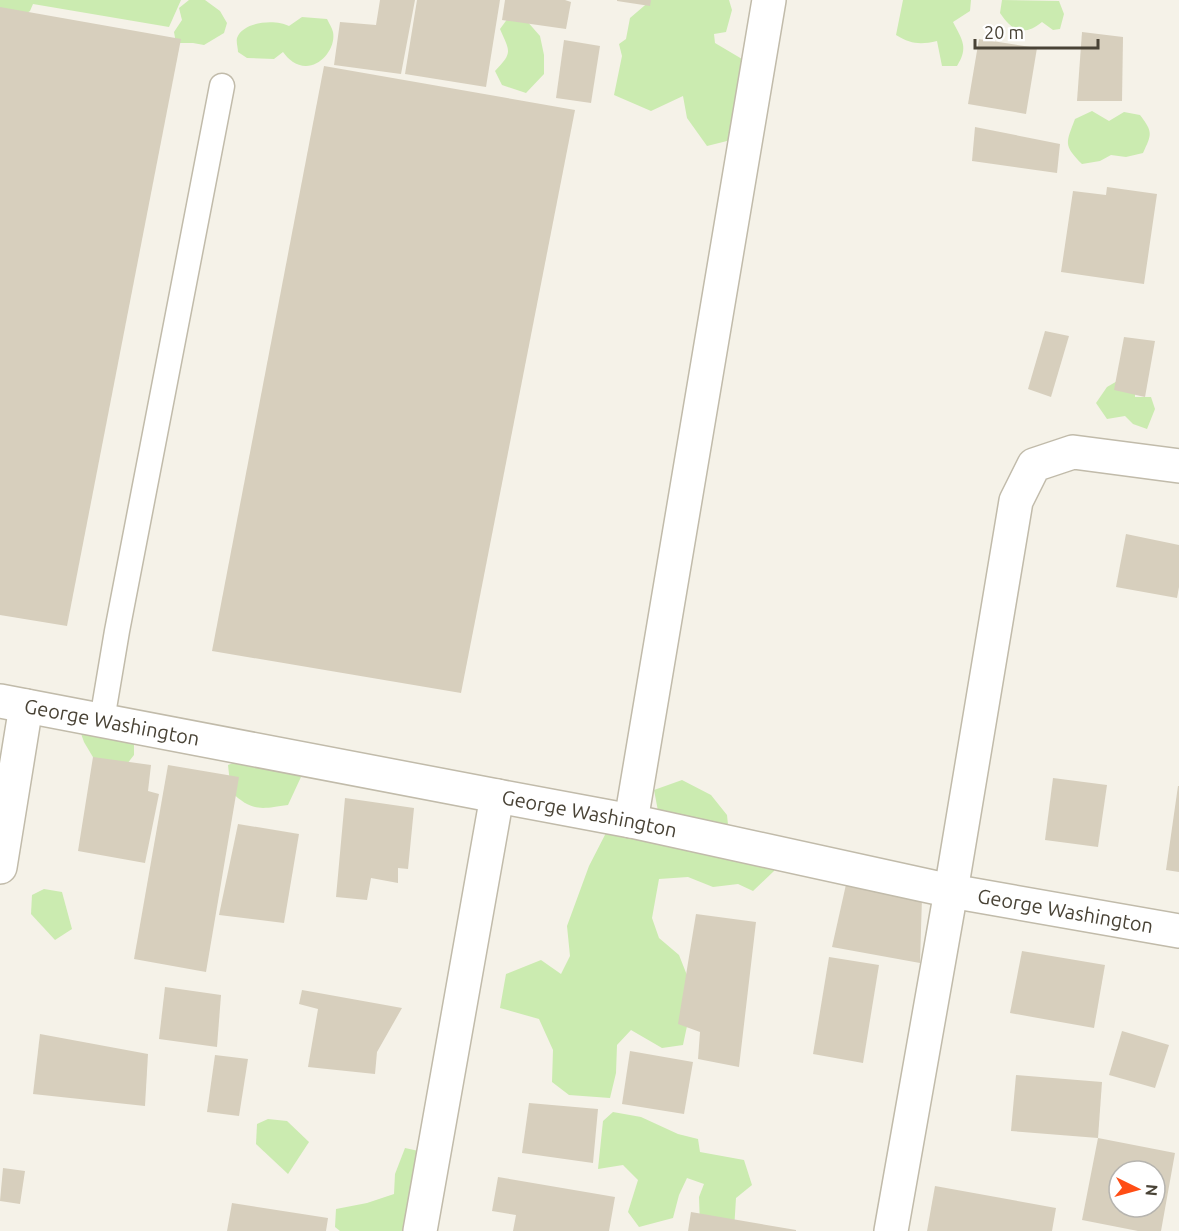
<svg xmlns="http://www.w3.org/2000/svg" width="1179" height="1231" viewBox="0 0 1179 1231" font-family="Ubuntu,sans-serif">
  <style>
    .green { fill: #cbebb0 }
    .building { fill: #d7cfbd; fill-rule: evenodd }
    .lines { fill: none; stroke-linecap: round; stroke-linejoin: round }
    .service-casing { stroke: #c1bbaa; stroke-width: 27 }
    .minor-casing { stroke: #c1bbaa; stroke-width: 36 }
    .tertiary-casing { stroke: #c1bbaa; stroke-width: 36 }
    .service { stroke: #fff; stroke-width: 24 }
    .minor { stroke: #fff; stroke-width: 33 }
    .tertiary { stroke: #fff; stroke-width: 33 }
    .labels { text-anchor: middle; stroke-width: 6; stroke-linejoin: round; paint-order: stroke }
    .street-label { font-size: 20px; fill: #494336; stroke: #fff }
  </style>
  <rect width="100%" height="100%" fill="#f5f2e8"/>
  <g class="green">
    <path d="M 0,0 L 181,0 L 169,27 L 33,4 L 30,11 L 20,17 L 0,10 Z"/>
    <path d="M 189,0 L 205,0 L 220,11 L 227,23 L 224,33 L 204,45 L 193,43 L 176,43 L 174,32 L 182,20 L 179,8 Z"/>
    <path d="M 651,0 L 729,0 L 732,10 L 726,32 L 714,34 L 715,43 L 742,59 L 770,101 L 763,124 L 731,140 L 707,146 L 687,118 L 683,96 L 651,111 L 614,95 L 622,56 L 619,44 L 626,39 L 630,18 Z"/>
    <path d="M 903,0 L 971,0 L 970,11 L 953,22 C 962,40 969,47 957,66 L 942,66 L 937,41 C 920,45 911,44 896,35 Z"/>
    <path d="M 1002,0 L 1059,1 L 1064,14 L 1060,29 L 1053,30 L 1042,22 C 1024,37 1012,31 1000,13 Z"/>
    <path d="M 302,17 L 327,19 C 329,23 332,28 333,32 C 336,47 322,66 306,66 C 296,66 288,59 283,52 L 274,59 L 247,58 L 238,52 C 238,48 236,42 237,38 C 243,21 276,19 289,26 Z"/>
    <path d="M 508,18 L 526,20 L 540,36 L 544,55 L 544,74 L 526,93 L 502,85 L 495,71 C 513,52 510,52 500,29 Z"/>
    <path d="M 1092,111 L 1109,121 L 1124,112 L 1140,115 C 1153,132 1152,134 1143,153 L 1126,157 L 1111,155 L 1100,161 L 1082,164 C 1063,145 1066,143 1075,119 Z"/>
    <path d="M 1119,380 L 1135,386 L 1135,397 L 1151,397 L 1155,409 L 1147,429 L 1133,424 L 1125,416 L 1107,419 L 1096,403 L 1107,387 Z"/>
    <path d="M 79,728 L 134,736 L 134,755 L 123,769 L 100,769 L 84,742 Z"/>
    <path d="M 238,761 L 289,769 L 301,777 L 288,805 C 260,809 253,812 231,792 L 228,765 Z"/>
    <path d="M 682,780 L 711,795 L 727,815 L 730,844 L 777,859 L 774,871 L 753,891 L 738,884 L 713,887 L 688,877 L 659,879 L 652,918 L 659,938 L 679,955 L 694,993 L 683,1045 L 662,1048 L 631,1030 L 617,1045 L 616,1073 L 610,1098 L 569,1095 L 552,1082 L 553,1050 L 539,1019 L 500,1008 L 506,974 L 541,960 L 561,974 L 570,956 L 567,926 L 589,866 L 608,829 L 662,832 L 654,790 Z"/>
    <path d="M 44,889 L 62,892 L 72,929 L 55,940 L 31,914 L 32,895 Z"/>
    <path d="M 613,1112 L 641,1117 L 678,1134 L 698,1139 L 700,1152 L 744,1160 L 752,1185 L 736,1198 L 734,1230 L 700,1227 L 699,1197 L 704,1184 L 687,1178 L 679,1195 L 673,1218 L 639,1227 L 628,1212 L 638,1180 L 623,1165 L 598,1169 L 603,1121 Z"/>
    <path d="M 268,1119 L 287,1121 L 309,1142 L 288,1174 L 256,1144 L 257,1124 Z"/>
    <path d="M 405,1148 L 428,1153 L 413,1231 L 340,1231 L 335,1227 L 336,1209 L 367,1203 L 394,1194 L 395,1174 Z"/>
  </g>
  <g class="building">
    <path d="M 380,0 L 415,0 L 401,74 L 334,65 L 340,22 L 376,25 Z"/>
    <path d="M 417,0 L 500,0 L 486,87 L 405,74 Z"/>
    <path d="M 505,0 L 565,0 L 571,2 L 566,29 L 502,20 Z"/>
    <path d="M 617,0 L 651,0 L 650,6 L 617,1 Z"/>
    <path d="M 0,7 L 181,39 L 67,626 L 0,615 Z"/>
    <path d="M 1082,32 L 1123,37 L 1122,101 L 1077,101 Z"/>
    <path d="M 979,39 L 1037,48 L 1026,114 L 968,104 Z"/>
    <path d="M 564,40 L 600,46 L 591,103 L 556,98 Z"/>
    <path d="M 324,66 L 575,110 L 461,693 L 212,651 Z"/>
    <path d="M 975,127 L 1060,144 L 1057,173 L 972,161 Z"/>
    <path d="M 1107,187 L 1157,194 L 1144,284 L 1061,272 L 1073,191 L 1106,195 Z"/>
    <path d="M 1045,331 L 1069,336 L 1051,397 L 1028,389 Z"/>
    <path d="M 1124,337 L 1155,341 L 1145,397 L 1114,390 Z"/>
    <path d="M 1126,534 L 1179,545 L 1179,587 L 1177,598 L 1116,587 Z"/>
    <path d="M 93,757 L 151,765 L 148,791 L 159,794 L 145,863 L 78,851 Z"/>
    <path d="M 168,765 L 239,777 L 206,972 L 134,959 Z"/>
    <path d="M 1053,778 L 1107,785 L 1098,847 L 1045,840 Z"/>
    <path d="M 1178,786 L 1179,786 L 1179,872 L 1166,870 Z"/>
    <path d="M 345,798 L 414,808 L 408,869 L 398,868 L 398,883 L 371,878 L 367,900 L 336,897 Z"/>
    <path d="M 238,824 L 299,834 L 284,923 L 219,915 Z"/>
    <path d="M 847,880 L 922,897 L 920,963 L 832,947 Z"/>
    <path d="M 696,914 L 756,922 L 739,1067 L 698,1059 L 700,1032 L 678,1024 Z"/>
    <path d="M 1022,951 L 1105,965 L 1094,1028 L 1010,1013 Z"/>
    <path d="M 829,957 L 879,965 L 863,1063 L 813,1054 Z"/>
    <path d="M 165,987 L 221,995 L 217,1047 L 159,1039 Z"/>
    <path d="M 302,990 L 402,1008 L 377,1052 L 375,1074 L 308,1067 L 318,1009 L 299,1004 Z"/>
    <path d="M 1122,1031 L 1169,1045 L 1155,1088 L 1109,1075 Z"/>
    <path d="M 40,1034 L 148,1054 L 145,1106 L 33,1094 Z"/>
    <path d="M 630,1051 L 693,1062 L 684,1114 L 622,1104 Z"/>
    <path d="M 215,1055 L 248,1059 L 239,1116 L 207,1112 Z"/>
    <path d="M 1016,1075 L 1102,1082 L 1098,1138 L 1011,1131 Z"/>
    <path d="M 529,1103 L 598,1109 L 593,1163 L 522,1153 Z"/>
    <path d="M 1098,1138 L 1175,1153 L 1161,1231 L 1138,1231 L 1082,1220 ZM 1119,1171 L 1155,1171 L 1155,1207 L 1119,1207 Z"/>
    <path d="M 3,1168 L 25,1171 L 20,1204 L 0,1201 Z"/>
    <path d="M 498,1177 L 615,1197 L 609,1231 L 513,1231 L 516,1215 L 492,1211 Z"/>
    <path d="M 935,1186 L 1056,1208 L 1052,1231 L 927,1231 Z"/>
    <path d="M 232,1203 L 328,1218 L 326,1231 L 227,1231 Z"/>
    <path d="M 691,1212 L 796,1230 L 796,1231 L 688,1231 Z"/>
  </g>
  <g class="lines">
    <g class="service-casing">
      <path id="service" d="M 102,720 L 117,631 L 222,86"/>
    </g>
    <g class="minor-casing">
      <g id="minor">
        <path id="s1" d="M 0,701 L 497,796 L 631,821 L 951,891 L 1179,931"/>
        <path d="M 631,821 L 769,0"/>
        <path d="M 0,867 L 26,706"/>
        <path d="M 420,1231 L 497,796"/>
      </g>
    </g>
    <g class="tertiary-casing">
      <path id="tertiary" d="M 891,1231 L 951,891 L 1016,501 L 1034,465 L 1073,452 L 1179,466"/>
    </g>
    <use href="#service" class="service"/>
    <use href="#minor" class="minor"/>
    <use href="#tertiary" class="tertiary"/>
  </g>
  <g class="labels">
    <g class="street-label">
      <text dy="7" stroke="none"><textPath href="#s1" startOffset="114">George Washington</textPath></text>
      <text dy="7" stroke="none"><textPath href="#s1" startOffset="600">George Washington</textPath></text>
      <text dy="7" stroke="none"><textPath href="#s1" startOffset="1086">George Washington</textPath></text>
    </g>
  </g>
  <g transform="translate(1137 1189) rotate(95)"><circle r="28" fill="#ffffff" stroke="#b6b4af" stroke-width="1.5"/>
  <path d="M0-4.5L10 22L0 15L-10 22Z" fill="#ff4d15"/>
  <text y="-9" font-size="16" font-weight="bold" text-anchor="middle" fill="#494336">N</text>
  </g>
  <path d="M975 39v9h123v-9" fill="none" stroke="#494336" stroke-width="3"/>
  <text x="984" y="39" font-size="18" fill="#494336" stroke="#ffffff" stroke-width="4.5" paint-order="stroke">20 m</text>
</svg>
